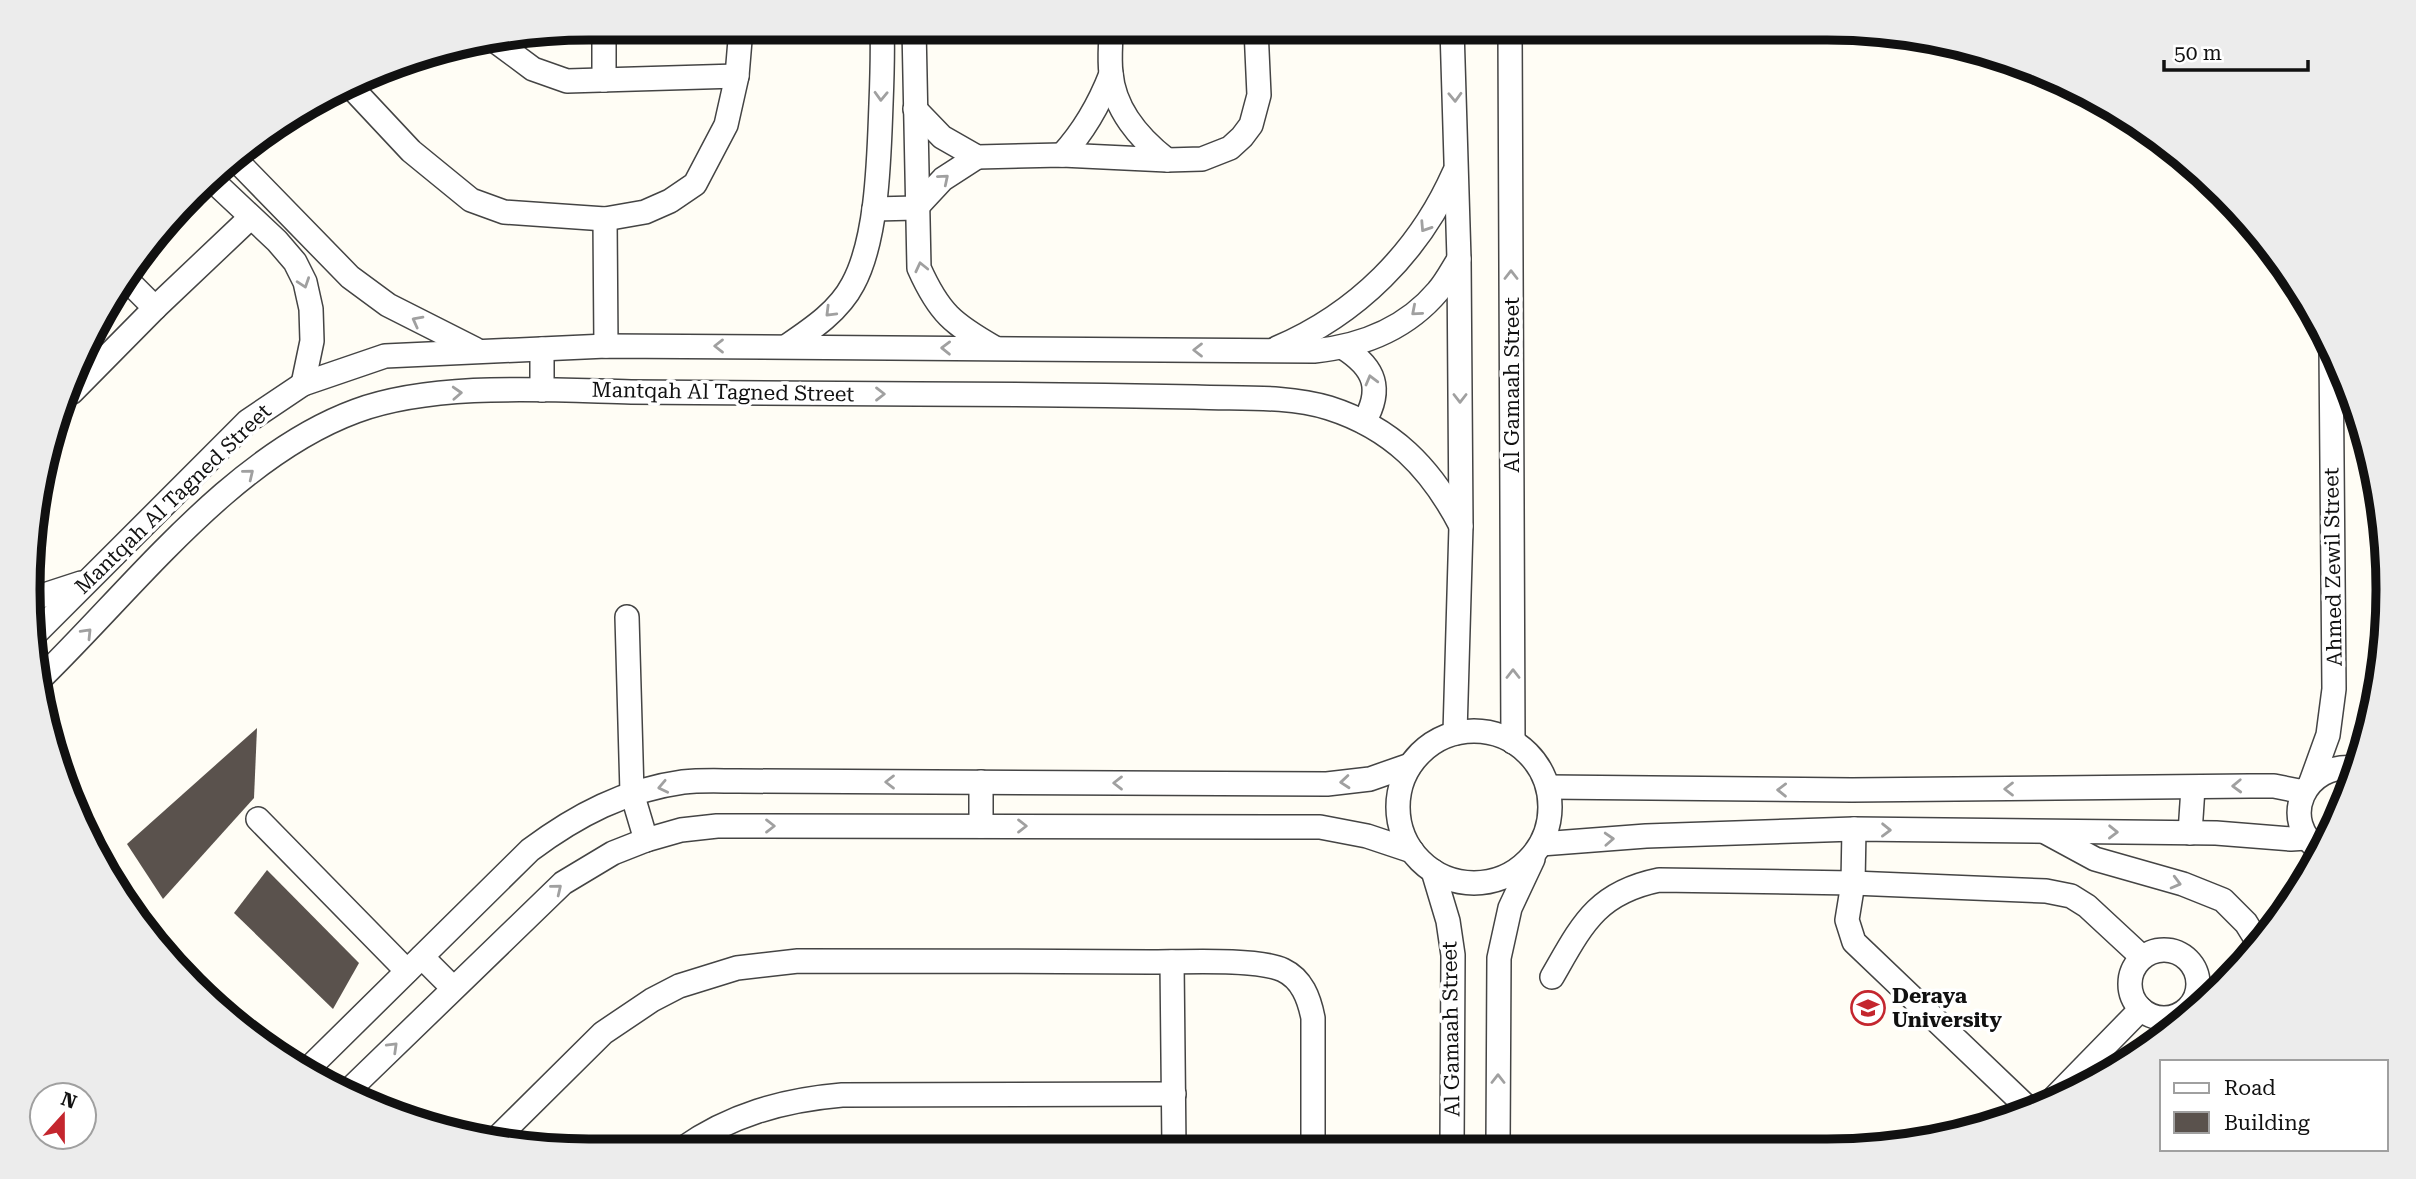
<svg xmlns="http://www.w3.org/2000/svg" width="2416" height="1179" viewBox="0 0 2416 1179" font-family="'Roboto Serif',serif">
  <style>
    .building { fill: #5a524d }
    .lines { fill: none; stroke-linecap: round; stroke-linejoin: round }
    .minor-casing { stroke: #444; stroke-width: 26 }
    .minor { stroke: #fff; stroke-width: 23 }
    .oneway { stroke: #a0a0a0 }
    .labels { text-anchor: middle; stroke-width: 7; stroke-linejoin: round; paint-order: stroke }
    .street-label { font-size: 21px; fill: #111; stroke: #fff }
    .poi-label { font-size: 21px; font-weight: bold; fill: #111; stroke: #fff; text-anchor: start }
    .rim { fill: none; stroke: #111; stroke-width: 9 }
  </style>
  <rect width="100%" height="100%" fill="#fffdf5"/>
  <g class="building">
    <path d="M 257,728 L 254,798 L 163,899 L 127,844 Z"/>
    <path d="M 267,870 L 359,963 L 333,1009 L 234,913 Z"/>
  </g>
  <g class="lines">
    <g class="minor-casing">
      <g id="minor">
        <path d="M 914,28 L 919,268 C 939,313 953,324 995,348"/>
        <path d="M 1111,28 C 1111,43 1109,59 1111,73 C 1114,109 1140,139 1167,160"/>
        <path d="M 1452,29 L 1459,259 L 1461,526 L 1455,733"/>
        <path d="M 1510,29 L 1513,742"/>
        <path d="M 498,43 L 533,69 L 567,81 L 737,76"/>
        <path d="M 604,80 L 604,28"/>
        <path d="M 352,88 L 411,151 L 471,200 L 504,212 L 605,219 L 645,212 L 670,201 L 695,184 L 726,125 L 737,76 L 741,28"/>
        <path d="M 915,109 L 942,137 L 977,157 L 1062,155 L 1167,160 L 1202,159 L 1230,148 L 1242,137 L 1251,125 L 1259,95 L 1256,29"/>
        <path d="M 1062,155 C 1084,131 1099,105 1111,74"/>
        <path d="M 233,157 L 350,277 L 388,305 L 475,349"/>
        <path d="M 211,179 L 277,241 L 295,262 L 305,282 L 311,309 L 312,341 L 303,384"/>
        <path d="M 874,209 L 916,208 L 943,179 L 977,157"/>
        <path d="M 605,219 L 606,346"/>
        <path d="M 125,278 L 155,308 L 251,217"/>
        <path d="M 787,346 C 812,329 839,311 853,284 C 878,238 879,155 881,104 C 882,79 883,53 882,28"/>
        <path d="M 1277,348 C 1357,314 1419,252 1454,173"/>
        <path d="M 1344,348 C 1375,368 1383,389 1364,422"/>
        <path d="M 542,349 L 542,390"/>
        <path d="M 72,392 L 155,308"/>
        <path d="M 35,598 L 81,583"/>
        <path d="M 627,617 L 632,793 L 646,840"/>
        <path d="M 34,635 L 248,421 L 303,384 L 385,356 L 606,346 L 1314,351 C 1362,346 1406,329 1438,291 C 1446,282 1452,270 1459,259"/>
        <path d="M 38,681 C 132,590 231,457 356,411 C 435,382 547,390 631,392 C 727,393 822,394 917,394 C 1010,394 1102,395 1195,397 C 1238,399 1286,395 1329,408 C 1392,428 1431,468 1461,526"/>
        <circle cx="1474" cy="807" r="76"/>
        <path d="M 981,782 L 981,826"/>
        <path d="M 2311,782 L 2328,735 L 2334,689 L 2331,349"/>
        <path d="M 1548,787 L 1852,790 L 2250,786 L 2274,786 L 2304,792"/>
        <path d="M 258,819 L 407,971"/>
        <path d="M 1854,829 L 1853,883 L 1847,920 L 1854,942 L 2030,1110"/>
        <path d="M 2047,833 L 2095,859 L 2183,884 L 2223,900 L 2246,923 L 2259,944"/>
        <path d="M 2190,833 L 2193,788"/>
        <path d="M 1541,844 L 1646,836 L 1854,829 L 2216,833 L 2291,839 L 2307,838"/>
        <path d="M 2321,851 C 2277,821 2305,761 2356,768"/>
        <path d="M 1433,871 L 1448,921 L 1453,955 L 1452,1147"/>
        <circle cx="2164" cy="984" r="34"/>
        <path d="M 422,957 L 453,988"/>
        <path d="M 1172,962 L 1174,1148"/>
        <path d="M 1552,977 C 1582,925 1596,893 1659,880 L 1853,883 L 2046,891 L 2071,896 L 2087,906 L 2142,957"/>
        <path d="M 308,1069 L 530,850 C 577,815 625,790 683,782 C 701,780 720,781 738,781 L 1327,784 L 1370,779 L 1410,765"/>
        <path d="M 345,1094 L 563,883 L 613,853 L 646,840 L 681,830 L 717,826 L 1320,827 L 1367,836 L 1412,851"/>
        <path d="M 2054,1098 L 2141,1009"/>
        <path d="M 495,1140 L 603,1033 L 652,1000 L 679,986 L 737,968 L 798,961 C 915,961 1033,961 1150,962 C 1181,962 1258,958 1283,970 C 1302,979 1309,998 1313,1018 L 1313,1148"/>
        <path d="M 1498,1147 L 1499,958 L 1510,908 L 1533,859"/>
        <path d="M 682,1149 C 730,1115 783,1100 842,1095 L 1174,1094"/>
      </g>
    </g>
    <use href="#minor" class="minor"/>
  </g>
  <defs><path id="oneway-chevron" d="M-2-3.5L2.5 0L-2 3.5" fill="none" stroke-width="1.6" stroke-linecap="round" stroke-linejoin="round" transform="scale(1.75)"/></defs>
  <g class="oneway">
    <use href="#oneway-chevron" transform="translate(881 96) rotate(92)"/>
    <use href="#oneway-chevron" transform="translate(1455 97) rotate(88)"/>
    <use href="#oneway-chevron" transform="translate(944 179) rotate(-40)"/>
    <use href="#oneway-chevron" transform="translate(1425 227) rotate(123)"/>
    <use href="#oneway-chevron" transform="translate(921 267) rotate(-103)"/>
    <use href="#oneway-chevron" transform="translate(1511 275) rotate(-90)"/>
    <use href="#oneway-chevron" transform="translate(304 283) rotate(71)"/>
    <use href="#oneway-chevron" transform="translate(1416 311) rotate(139)"/>
    <use href="#oneway-chevron" transform="translate(830 312) rotate(135)"/>
    <use href="#oneway-chevron" transform="translate(417 321) rotate(-152)"/>
    <use href="#oneway-chevron" transform="translate(719 346) rotate(180)"/>
    <use href="#oneway-chevron" transform="translate(946 348) rotate(-179)"/>
    <use href="#oneway-chevron" transform="translate(1198 350) rotate(-180)"/>
    <use href="#oneway-chevron" transform="translate(1371 380) rotate(-105)"/>
    <use href="#oneway-chevron" transform="translate(457 393) rotate(-3)"/>
    <use href="#oneway-chevron" transform="translate(880 394)"/>
    <use href="#oneway-chevron" transform="translate(1460 398) rotate(90)"/>
    <use href="#oneway-chevron" transform="translate(249 474) rotate(-39)"/>
    <use href="#oneway-chevron" transform="translate(87 633) rotate(-46)"/>
    <use href="#oneway-chevron" transform="translate(1513 674) rotate(-90)"/>
    <use href="#oneway-chevron" transform="translate(890 782) rotate(-180)"/>
    <use href="#oneway-chevron" transform="translate(1345 782) rotate(175)"/>
    <use href="#oneway-chevron" transform="translate(1118 783) rotate(-180)"/>
    <use href="#oneway-chevron" transform="translate(2237 786) rotate(178)"/>
    <use href="#oneway-chevron" transform="translate(663 787) rotate(168)"/>
    <use href="#oneway-chevron" transform="translate(2009 789) rotate(180)"/>
    <use href="#oneway-chevron" transform="translate(1782 790) rotate(-179)"/>
    <use href="#oneway-chevron" transform="translate(770 826)"/>
    <use href="#oneway-chevron" transform="translate(1022 826)"/>
    <use href="#oneway-chevron" transform="translate(1886 830) rotate(1)"/>
    <use href="#oneway-chevron" transform="translate(2113 832) rotate(1)"/>
    <use href="#oneway-chevron" transform="translate(1609 839) rotate(-3)"/>
    <use href="#oneway-chevron" transform="translate(2176 883) rotate(15)"/>
    <use href="#oneway-chevron" transform="translate(557 889) rotate(-39)"/>
    <use href="#oneway-chevron" transform="translate(393 1047) rotate(-44)"/>
    <use href="#oneway-chevron" transform="translate(1498 1079) rotate(-90)"/>
  </g>
  <defs>
    <g id="university-ring" transform="scale(1.75)"><circle r="9.5" fill="#fff" stroke="#c4262e" stroke-width="1.5"/><path d="M0-5L7-2L0 1L-7-2ZM-4 1L0 2.5L4 1V4Q0 6-4 4Z" fill="#c4262e"/></g>
  </defs>
  <g fill-rule="evenodd">
    <use href="#university-ring" x="1868" y="1008"/>
  </g>
  <g class="labels">
    <g class="street-label">
      <text transform="translate(1512 385) rotate(-90)" y="7">Al Gamaah Street</text>
      <text transform="translate(723 392) rotate(1)" y="7">Mantqah Al Tagned Street</text>
      <text transform="translate(173 499) rotate(-44)" y="7">Mantqah Al Tagned Street</text>
      <text transform="translate(2333 567) rotate(-91)" y="7">Ahmed Zewil Street</text>
      <text transform="translate(1451 1029) rotate(-91)" y="7">Al Gamaah Street</text>
    </g>
    <g class="poi-label">
      <text x="1892" y="1003">Deraya<tspan x="1892" dy="24">University</tspan></text>
    </g>
  </g>
  <path d="M0 0H2416V1179H0ZM589 40H1827A549 549 0 0 1 2376 589V590A549 549 0 0 1 1827 1139H589A549 549 0 0 1 40 590V589A549 549 0 0 1 589 40Z" fill="#ececec" fill-rule="evenodd"/>
  <path class="rim" d="M589 40H1827A549 549 0 0 1 2376 589V590A549 549 0 0 1 1827 1139H589A549 549 0 0 1 40 590V589A549 549 0 0 1 589 40Z"/>
  <rect x="2160" y="1060" width="228" height="91" fill="#ffffff" stroke="#a0a0a0" stroke-width="2"/>
  <rect x="2174" y="1083" width="35" height="10" fill="#ffffff" stroke="#a0a0a0" stroke-width="2"/>
  <text x="2224" y="1095" font-size="21" fill="#111111">Road</text>
  <rect x="2174" y="1112" width="35" height="21" fill="#5a524d" stroke="#a0a0a0" stroke-width="2"/>
  <text x="2224" y="1130" font-size="21" fill="#111111">Building</text>
  <g transform="translate(63 1116) rotate(21)"><circle r="33" fill="#ffffff" stroke="#a0a0a0" stroke-width="2"/>
  <path d="M0-5L12 26L0 18L-12 26Z" fill="#c4262e"/>
  <text y="-10" font-size="19" font-weight="bold" text-anchor="middle" fill="#111111">N</text>
  </g>
  <path d="M2164 60v10h144v-10" fill="none" stroke="#111111" stroke-width="3.5"/>
  <text x="2174" y="60" font-size="21" fill="#111111" stroke="#ffffff" stroke-width="5" paint-order="stroke">50 m</text>
</svg>
